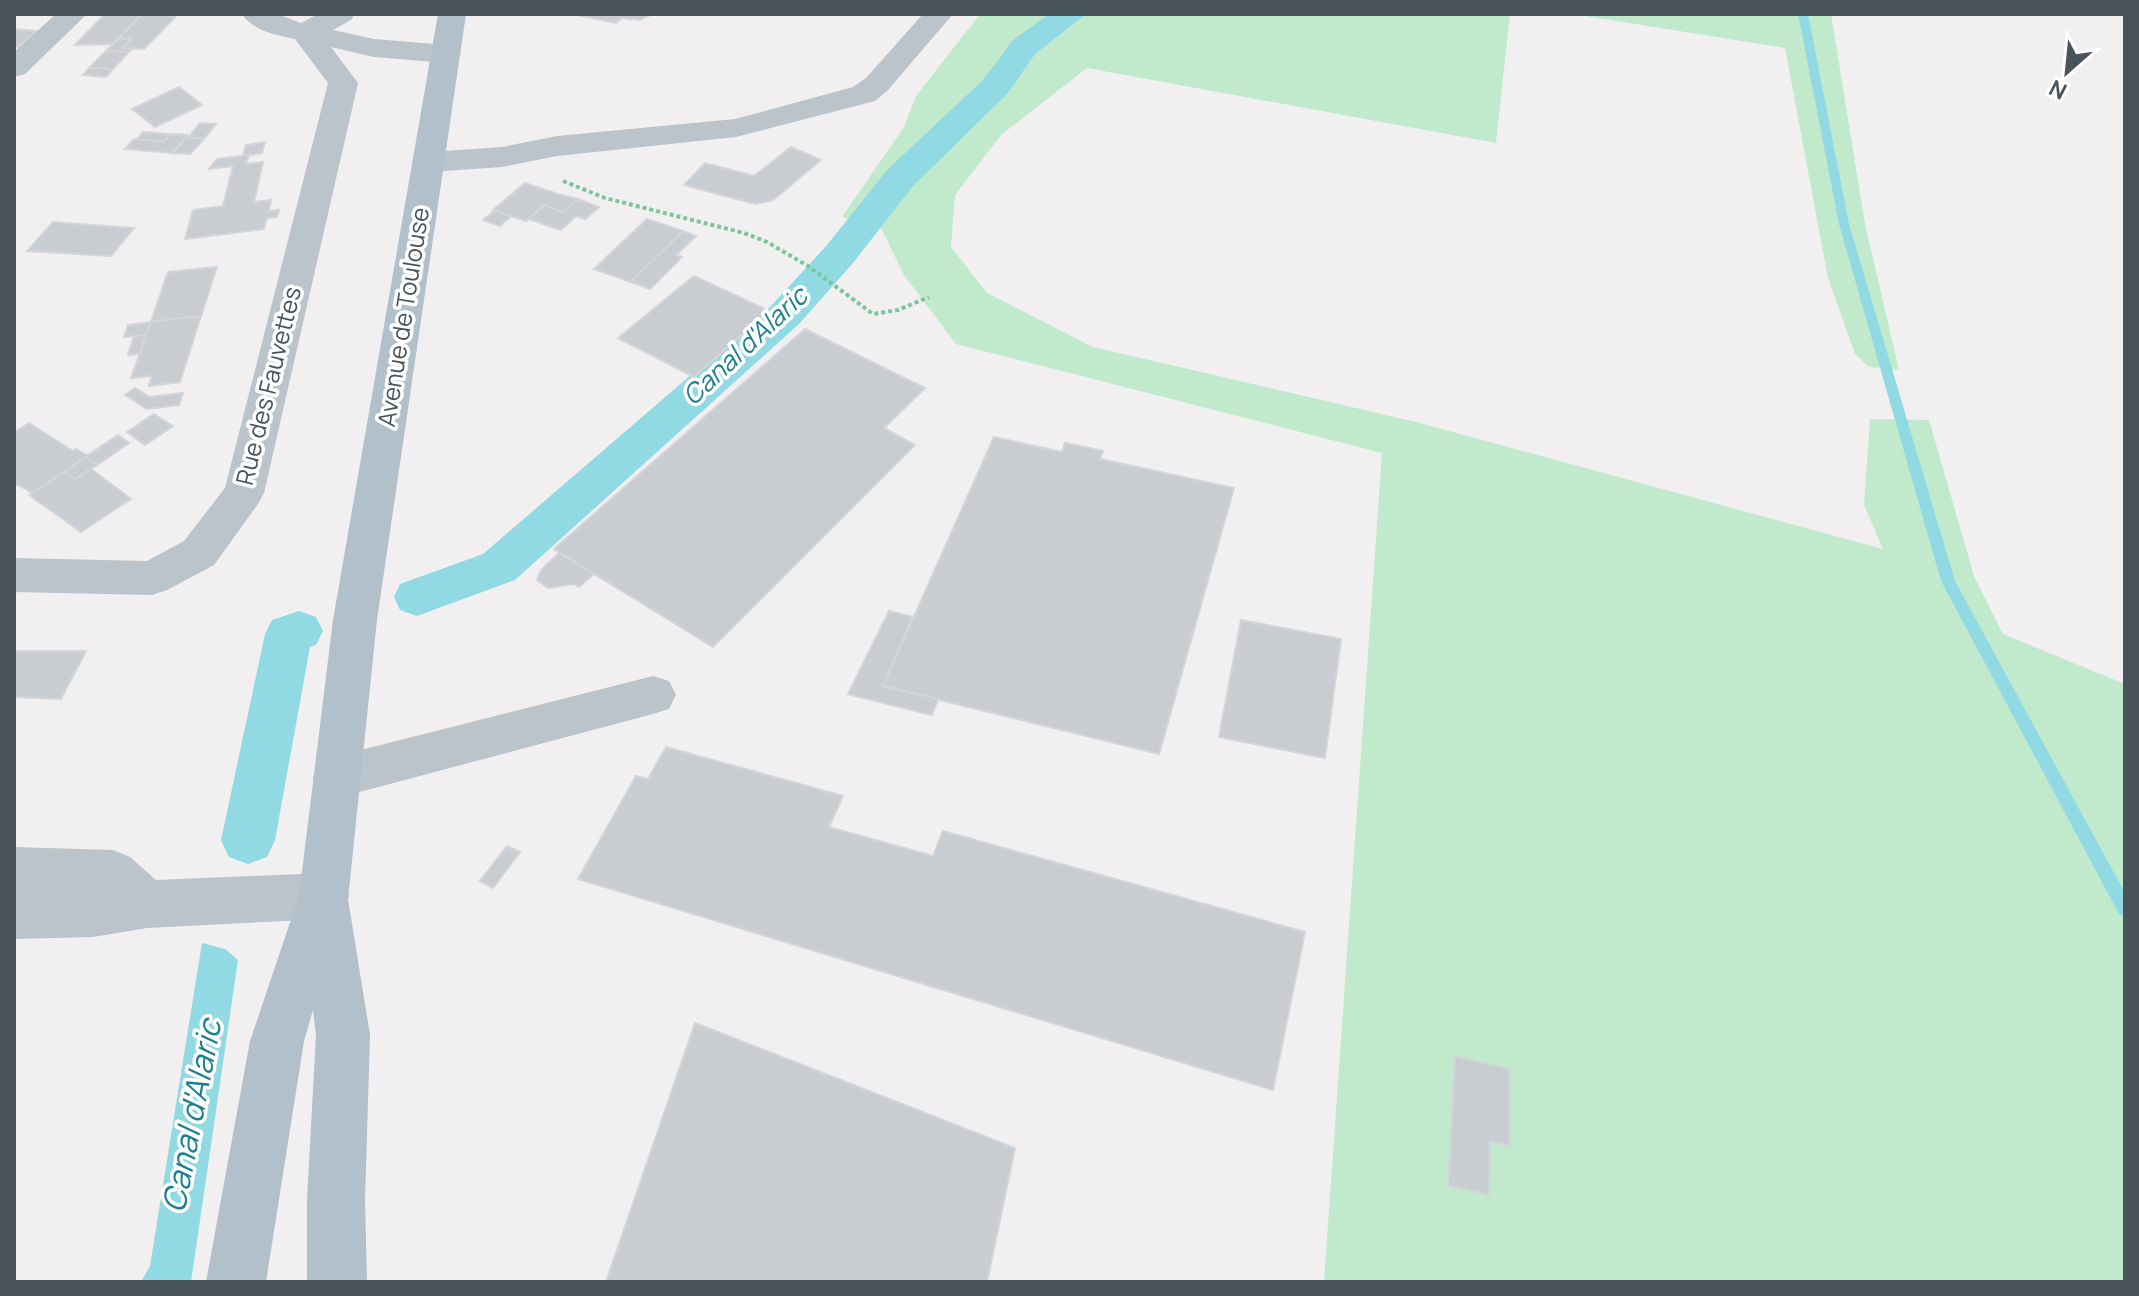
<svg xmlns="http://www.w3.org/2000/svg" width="2139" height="1296" viewBox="0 0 2139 1296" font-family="Manrope,sans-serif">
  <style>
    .green { fill: #c1eacd }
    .water { fill: #92dae3 }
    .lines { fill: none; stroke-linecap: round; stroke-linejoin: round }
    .stream { fill: #92dae3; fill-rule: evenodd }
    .canal { fill: #92dae3; fill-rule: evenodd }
    .building { fill: #c9ccd1; stroke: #d3d5d9; stroke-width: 2 }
    .path { stroke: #7cc59a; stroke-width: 4; stroke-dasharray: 4 3; stroke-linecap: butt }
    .minor { fill: #bbc4ca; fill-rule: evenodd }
    .major { fill: #b1c0cb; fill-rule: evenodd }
    .labels { text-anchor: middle; stroke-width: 7; stroke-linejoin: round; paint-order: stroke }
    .street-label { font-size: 24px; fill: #48535a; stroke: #fff }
    .water-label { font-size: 26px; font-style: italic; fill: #19818d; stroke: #fff }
    .near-water-label { font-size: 32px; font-style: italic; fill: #19818d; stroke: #fff }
  </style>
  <rect width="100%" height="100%" fill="#f1efef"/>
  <g class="green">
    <path d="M 980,14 L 1510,14 L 1496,143 L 1087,68 L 1001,135 L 955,195 L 951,247 L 987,293 L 1093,347 L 1416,422 L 1883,549 L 1864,505 L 1870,419 L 1929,420 L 1974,576 L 2003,634 L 2125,684 L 2125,1282 L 1324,1282 L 1382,453 L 956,344 L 904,275 L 881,228 L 842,217 L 904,127 L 916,96 Z"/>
    <path d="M 1573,14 L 1831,14 L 1865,224 L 1899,370 L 1869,367 L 1855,354 L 1828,278 L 1785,48 Z"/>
  </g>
  <path class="water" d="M 202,943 L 225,949 L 238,960 L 191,1282 L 141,1282 L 150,1266 Z"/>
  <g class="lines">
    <path class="stream" d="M 1798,14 L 1808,14 L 1849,224 L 1955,581 L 2125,893 L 2125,917 L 2119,914 L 1941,581 L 1839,224 Z"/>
    <g class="canal">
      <path d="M 1049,14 L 1086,14 L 1035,54 L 1007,94 L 913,186 L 853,263 L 799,324 L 515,580 L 417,616 L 400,610 L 394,597 L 400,584 L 483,554 L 771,306 L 827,245 L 887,170 L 983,80 L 1013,40 Z"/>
      <path d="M 299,611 L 316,617 L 323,631 L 316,645 L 310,647 L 275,840 L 267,857 L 248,864 L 229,857 L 221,840 L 265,634 L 272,620 Z"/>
    </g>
  </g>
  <g class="building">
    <path d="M 105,14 L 142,14 L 113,44 L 75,45 Z"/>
    <path d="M 142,14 L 176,16 L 144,49 L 122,48 L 131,39 L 119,38 Z"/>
    <path d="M 572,14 L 652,14 L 640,20 L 622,18 L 616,23 Z"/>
    <path d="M 14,29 L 36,31 L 18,47 L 14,47 Z"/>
    <path d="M 119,38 L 131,39 L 122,48 L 132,49 L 129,52 L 106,51 Z"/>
    <path d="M 106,51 L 129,52 L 113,69 L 89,68 Z"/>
    <path d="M 89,68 L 113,69 L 106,77 L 83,75 Z"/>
    <path d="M 179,87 L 202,105 L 155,127 L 132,109 Z"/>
    <path d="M 200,123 L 216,124 L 204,139 L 188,138 Z"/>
    <path d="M 143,132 L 171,134 L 164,142 L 137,140 Z"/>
    <path d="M 171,134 L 188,135 L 173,153 L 125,149 L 134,139 L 164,142 Z"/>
    <path d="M 186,137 L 204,139 L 190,154 L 173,153 Z"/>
    <path d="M 265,142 L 262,153 L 243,156 L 246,145 Z"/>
    <path d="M 791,147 L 821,160 L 773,200 L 755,204 L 684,185 L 705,163 L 754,176 Z"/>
    <path d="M 249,155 L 246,164 L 263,162 L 254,202 L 271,200 L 269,211 L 279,210 L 277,217 L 267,218 L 264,229 L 185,239 L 193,210 L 223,206 L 233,166 L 209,169 L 217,159 Z"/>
    <path d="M 525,183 L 558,194 L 578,199 L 563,212 L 544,205 L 526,221 L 493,210 Z"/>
    <path d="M 578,199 L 599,207 L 585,219 L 576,216 L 561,230 L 529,219 L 544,205 L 563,212 Z"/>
    <path d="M 494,211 L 511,216 L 500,226 L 483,220 Z"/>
    <path d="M 647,219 L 683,231 L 631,282 L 594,269 Z"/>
    <path d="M 53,222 L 134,228 L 111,256 L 27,251 Z"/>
    <path d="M 683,231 L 696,236 L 676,255 L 682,257 L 650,289 L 631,282 Z"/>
    <path d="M 217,267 L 201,316 L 151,322 L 168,272 Z"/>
    <path d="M 694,276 L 769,311 L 694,377 L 618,338 Z"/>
    <path d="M 201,316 L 180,382 L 149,386 L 152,376 L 131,378 L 151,322 Z"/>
    <path d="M 151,322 L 146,335 L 124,337 L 128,325 Z"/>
    <path d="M 805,329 L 925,388 L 884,428 L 915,445 L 713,647 L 554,549 Z"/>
    <path d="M 146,335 L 140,354 L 128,355 L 134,336 Z"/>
    <path d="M 135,388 L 150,397 L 183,393 L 179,405 L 147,409 L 125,395 Z"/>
    <path d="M 154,414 L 173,426 L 145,445 L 127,432 Z"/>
    <path d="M 29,423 L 73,451 L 76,449 L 88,456 L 33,493 L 14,483 L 14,433 Z"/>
    <path d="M 118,435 L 129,443 L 97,465 L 85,457 Z"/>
    <path d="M 994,437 L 1062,452 L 1065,443 L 1103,451 L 1100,459 L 1234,488 L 1159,754 L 883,686 Z"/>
    <path d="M 85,457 L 97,465 L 75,479 L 64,472 Z"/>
    <path d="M 91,469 L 131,499 L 81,532 L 29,495 L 64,472 L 75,479 Z"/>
    <path d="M 559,553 L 594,574 L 579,587 L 574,584 L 548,588 L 537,580 L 541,570 Z"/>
    <path d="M 889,611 L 913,617 L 883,686 L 938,699 L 932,715 L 848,694 Z"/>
    <path d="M 1241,620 L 1341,639 L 1325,758 L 1219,737 Z"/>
    <path d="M 14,651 L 86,651 L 61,699 L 14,697 Z"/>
    <path d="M 666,747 L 843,796 L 829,827 L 933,856 L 943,831 L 1305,932 L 1273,1090 L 578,879 L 636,776 L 648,779 Z"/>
    <path d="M 507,846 L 520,852 L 493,888 L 480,881 Z"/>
    <path d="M 695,1023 L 1015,1148 L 987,1282 L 606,1282 Z"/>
    <path d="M 1455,1056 L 1510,1069 L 1509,1146 L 1490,1141 L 1489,1195 L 1448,1186 Z"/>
  </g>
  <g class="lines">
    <path class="path" d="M 563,181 L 605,198 L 744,233 L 767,242 L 808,266 L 873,314 L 898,310 L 929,297"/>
    <g class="minor">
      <path d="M 56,14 L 87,14 L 25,74 L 14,77 L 14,52 Z"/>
      <path d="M 242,14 L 277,14 L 301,23 L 318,14 L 355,14 L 351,20 L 333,30 L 374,39 L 446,45 L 457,48 L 461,54 L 457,60 L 446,63 L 374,57 L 331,47 L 358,83 L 264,493 L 258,504 L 214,565 L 167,590 L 152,595 L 14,592 L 14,558 L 147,561 L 184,541 L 225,488 L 328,83 L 295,39 C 276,35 253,31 242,14 Z"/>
      <path d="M 923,14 L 953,14 L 888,90 L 875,101 L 736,137 L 557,156 L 502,167 L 429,172 L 418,169 L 413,162 L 418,155 L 429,152 L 502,147 L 557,136 L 735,119 L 853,87 L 866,78 Z"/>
      <path d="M 653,676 L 669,681 L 676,695 L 669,709 L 653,714 L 337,798 L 320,792 L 313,777 L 320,762 L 337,756 Z"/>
      <path d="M 14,847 L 113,850 L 130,857 L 156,880 L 324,873 L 342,879 L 349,896 L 342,913 L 324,919 L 147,928 L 93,937 L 14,939 Z"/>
    </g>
    <path class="major" d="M 438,14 L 466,14 L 377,620 L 348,899 L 370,1035 L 365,1200 L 367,1282 L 307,1282 L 307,1200 L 316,1035 L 313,1010 L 304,1041 L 266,1282 L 206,1282 L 250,1041 L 299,896 L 333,620 Z"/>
  </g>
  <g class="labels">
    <g class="street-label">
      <text transform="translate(404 317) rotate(-81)" y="8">Avenue de Toulouse</text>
      <text transform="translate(269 386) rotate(-76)" y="8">Rue des Fauvettes</text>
    </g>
    <g class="water-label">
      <text transform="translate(745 346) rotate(-43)" y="9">Canal d'Alaric</text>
    </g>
    <g class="near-water-label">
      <text transform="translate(192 1116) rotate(-79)" y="11">Canal d'Alaric</text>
    </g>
  </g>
  <rect width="2139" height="1296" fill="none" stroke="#48535a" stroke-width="32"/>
  <g transform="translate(2067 72) rotate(207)" stroke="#ffffff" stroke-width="6" paint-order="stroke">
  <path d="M0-6L14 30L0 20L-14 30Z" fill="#48535a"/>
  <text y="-12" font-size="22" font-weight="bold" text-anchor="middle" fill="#48535a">N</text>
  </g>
</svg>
